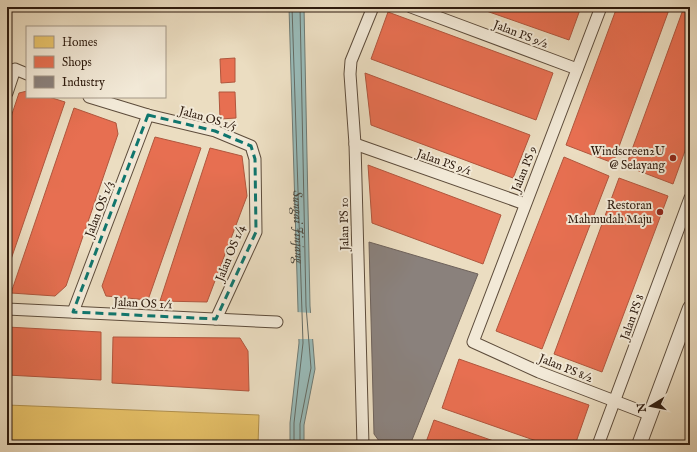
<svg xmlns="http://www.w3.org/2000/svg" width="697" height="452" viewBox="0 0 697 452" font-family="'IM FELL English',serif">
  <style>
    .water { fill: #99bbb9; stroke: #6e7b75 }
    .pier { fill: #ebddc1 }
    .homes { fill: #e9c46a; stroke: #b1914e }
    .shops { fill: #e76f51; stroke: #b0563d }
    .industry { fill: #8a817c; stroke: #6e625b }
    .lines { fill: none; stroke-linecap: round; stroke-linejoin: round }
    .shore { stroke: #646b64; stroke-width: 1 }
    .minor-casing { stroke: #5d4c3b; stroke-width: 13 }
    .tertiary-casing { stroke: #5d4c3b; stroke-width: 16 }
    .minor { stroke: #f2e9d7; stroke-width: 11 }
    .tertiary { stroke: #f2e9d7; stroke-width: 14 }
    .marked { fill: none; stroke: #0f766e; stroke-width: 3; stroke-dasharray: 8 5; stroke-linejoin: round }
    .poi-dot { fill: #8f2418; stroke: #f2e9d7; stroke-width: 1.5 }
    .labels { text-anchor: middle; stroke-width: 4; stroke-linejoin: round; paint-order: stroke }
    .street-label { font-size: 12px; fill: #2e1b0e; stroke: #f2e9d7 }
    .poi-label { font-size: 12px; fill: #2e1b0e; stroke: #f2e9d7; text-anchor: end }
    .water-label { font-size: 13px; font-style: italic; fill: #4e4b41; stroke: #f2e9d7 }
  </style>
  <rect width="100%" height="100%" fill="#ebddc1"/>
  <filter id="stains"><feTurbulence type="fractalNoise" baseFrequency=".005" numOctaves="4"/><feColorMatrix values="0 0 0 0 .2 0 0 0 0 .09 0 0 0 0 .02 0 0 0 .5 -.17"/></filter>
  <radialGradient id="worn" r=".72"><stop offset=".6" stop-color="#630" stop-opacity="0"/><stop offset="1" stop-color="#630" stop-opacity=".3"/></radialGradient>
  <path class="water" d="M 289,7 L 304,7 L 310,306 L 315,369 L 304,425 L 304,445 L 290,445 L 290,423 L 299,343 Z"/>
  <path class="pier" d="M 296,312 L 312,313 L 315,339 L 297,339 Z"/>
  <path class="homes" d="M 7,405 L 259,415 L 258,445 L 7,445 Z"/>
  <g class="shops">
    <path d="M 475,7 L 581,7 L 569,40 Z"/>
    <path d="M 617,7 L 670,7 L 613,163 L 566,145 Z"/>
    <path d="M 684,7 L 690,7 L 690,137 L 673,184 L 626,166 Z"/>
    <path d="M 388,12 L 553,73 L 536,120 L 371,59 Z"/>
    <path d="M 235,58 L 235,82 L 221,83 L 220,59 Z"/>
    <path d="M 365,73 L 530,135 L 513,178 L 371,125 Z"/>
    <path d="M 27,91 L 27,97 L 49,97 L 65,102 L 7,271 L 7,129 L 19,93 Z"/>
    <path d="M 219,92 L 235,92 L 236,118 L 220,119 Z"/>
    <path d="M 74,108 L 116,123 L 118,134 L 66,286 L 55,296 L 11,293 Z"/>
    <path d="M 155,137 L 201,148 L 148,300 L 106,296 L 102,286 Z"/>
    <path d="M 210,148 L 242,156 L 247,196 L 207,302 L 160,301 Z"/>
    <path d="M 564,157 L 609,176 L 542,349 L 496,331 Z"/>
    <path d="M 368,165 L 501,215 L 483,264 L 372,223 Z"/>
    <path d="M 619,178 L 668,196 L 602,372 L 554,354 Z"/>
    <path d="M 7,327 L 101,332 L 101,380 L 7,375 Z"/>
    <path d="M 113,337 L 240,338 L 248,351 L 249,391 L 112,383 Z"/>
    <path d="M 459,359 L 589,405 L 575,445 L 548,445 L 442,408 Z"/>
    <path d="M 434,420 L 505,445 L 425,445 Z"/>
  </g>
  <path class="industry" d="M 369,242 L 478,274 L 410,445 L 382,445 L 374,434 Z"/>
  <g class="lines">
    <g class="shore">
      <path id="s1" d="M 292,7 L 303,343 L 294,423 L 294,445"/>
      <path d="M 300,7 L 306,306 L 311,368 L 300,424 L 300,445"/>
    </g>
    <g class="minor-casing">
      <g id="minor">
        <path d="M 411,7 L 577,69"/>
        <path d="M 601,7 L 473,342 L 539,372 L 651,415"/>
        <path d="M 7,93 L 15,69 L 27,74"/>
        <path d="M 89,97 L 148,115 L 215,131 L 251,146 L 255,159 L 256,232 L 216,319"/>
        <path d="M 355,144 L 525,204"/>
        <path d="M 7,309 L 277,322"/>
        <path d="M 73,312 L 148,115"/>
        <path d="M 363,445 L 355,144 L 350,74 L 351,61 L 373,7"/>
        <path d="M 598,445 L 690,198"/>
      </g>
    </g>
    <g class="tertiary-casing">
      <path id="tertiary" d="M 639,445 L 690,308"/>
    </g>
    <use href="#minor" class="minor"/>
    <use href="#tertiary" class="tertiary"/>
  </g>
  <path class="marked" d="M 148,115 L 215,131 L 251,146 L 255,159 L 256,232 L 216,319 L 73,312 Z"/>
  <g class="poi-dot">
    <circle cx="673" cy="158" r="4"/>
    <circle cx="660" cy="212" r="4"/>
  </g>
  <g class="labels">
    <g class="street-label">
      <text transform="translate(521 34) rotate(21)" y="4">Jalan PS 9/2</text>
      <text transform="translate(208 118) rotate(16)" y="4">Jalan OS 1/5</text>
      <text transform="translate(444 162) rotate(19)" y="4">Jalan PS 9/1</text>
      <text transform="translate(524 169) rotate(-68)" y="4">Jalan PS 9</text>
      <text transform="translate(99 209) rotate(-69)" y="4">Jalan OS 1/3</text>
      <text transform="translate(344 224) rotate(-91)" y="4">Jalan PS 10</text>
      <text transform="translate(230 253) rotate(-68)" y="4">Jalan OS 1/4</text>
      <text transform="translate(143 303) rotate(3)" y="4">Jalan OS 1/1</text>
      <text transform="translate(632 317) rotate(-70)" y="4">Jalan PS 8</text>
      <text transform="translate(566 368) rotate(22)" y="4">Jalan PS 8/2</text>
    </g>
    <g class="poi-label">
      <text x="665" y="155">Windscreen2U<tspan x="665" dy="14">@ Selayang</tspan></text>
      <text x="652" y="209">Restoran<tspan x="652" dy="14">Mahmudah Maju</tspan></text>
    </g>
    <g class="water-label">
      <text dy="5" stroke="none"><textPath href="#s1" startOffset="220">Sungai Jinjang</textPath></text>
    </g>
  </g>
  <rect width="697" height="452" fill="none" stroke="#ebddc1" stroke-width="24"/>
  <rect x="8" y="8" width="681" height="436" fill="none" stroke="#2e1b0e" stroke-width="2"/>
  <rect x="12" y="12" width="673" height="428" fill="none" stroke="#2e1b0e"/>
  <rect x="26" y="26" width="140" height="72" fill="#f2e9d7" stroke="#a49787"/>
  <rect x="34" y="36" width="20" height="12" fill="#e9c46a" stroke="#a49787"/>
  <text x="62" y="46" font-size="12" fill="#2e1b0e">Homes</text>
  <rect x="34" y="56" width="20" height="12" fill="#e76f51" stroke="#a49787"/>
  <text x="62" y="66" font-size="12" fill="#2e1b0e">Shops</text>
  <rect x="34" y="76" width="20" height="12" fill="#8a817c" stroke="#a49787"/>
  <text x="62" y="86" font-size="12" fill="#2e1b0e">Industry</text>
  <g transform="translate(651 406) rotate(260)" stroke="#f2e9d7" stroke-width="3" paint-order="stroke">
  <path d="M0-3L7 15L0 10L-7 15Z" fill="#2e1b0e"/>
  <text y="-6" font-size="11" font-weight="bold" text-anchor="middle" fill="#2e1b0e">N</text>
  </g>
  <rect width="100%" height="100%" filter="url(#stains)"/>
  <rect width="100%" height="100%" fill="url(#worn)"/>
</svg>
